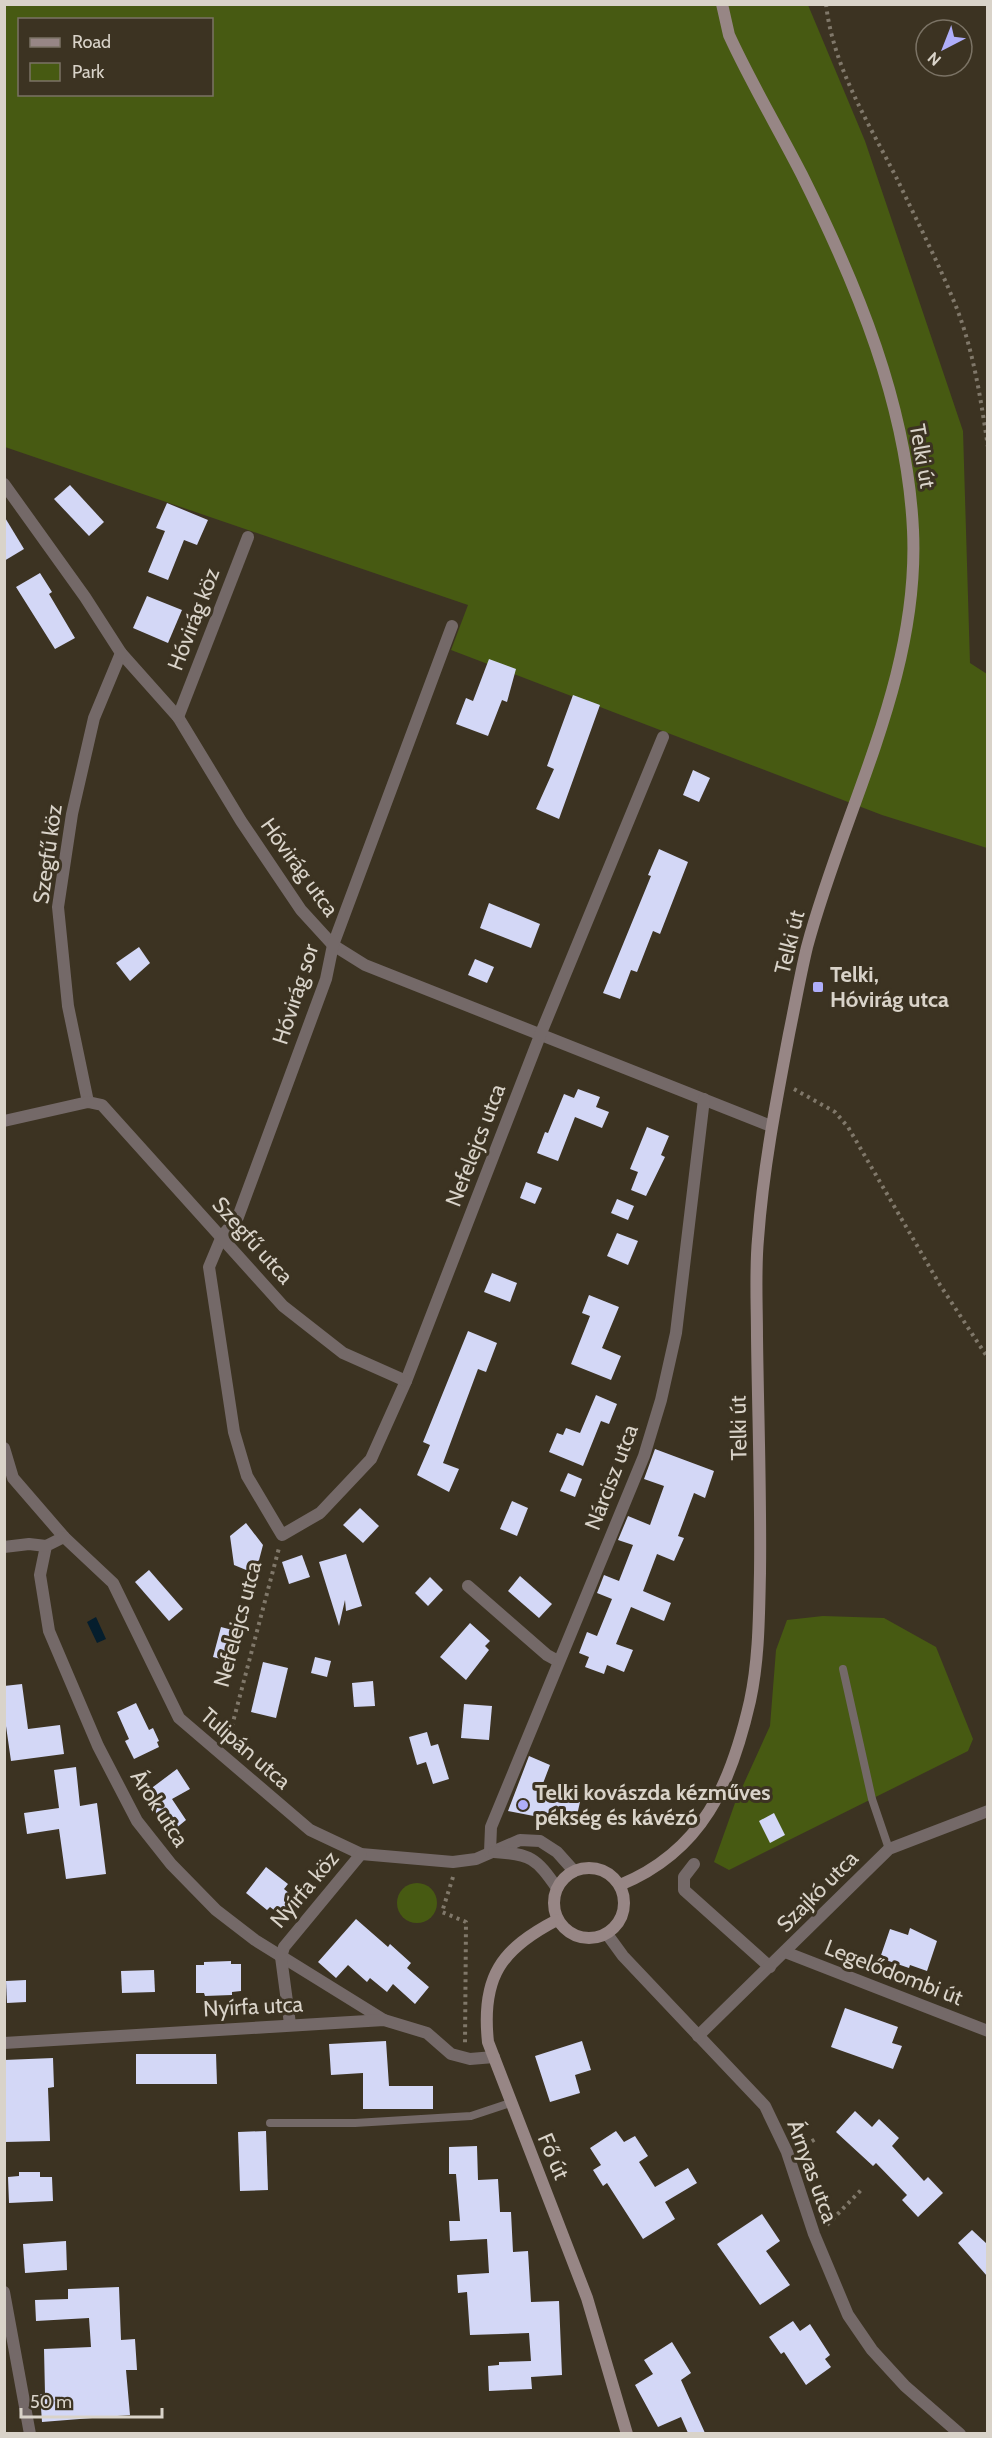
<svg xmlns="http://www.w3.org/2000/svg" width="992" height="2438" viewBox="0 0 992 2438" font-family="Cabin,sans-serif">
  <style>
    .green { fill: #475a12; fill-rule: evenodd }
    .water { fill: #051e2d }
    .building { fill: #d3d7f6 }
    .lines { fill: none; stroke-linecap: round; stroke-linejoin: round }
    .path { stroke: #80786a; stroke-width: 4; stroke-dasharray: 3 4.5; stroke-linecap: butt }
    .lane { stroke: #746968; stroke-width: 8 }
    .street { stroke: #746968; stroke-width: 12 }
    .secondary { stroke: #978685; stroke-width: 12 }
    .poi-dot { fill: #afaefa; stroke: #3c3322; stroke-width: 2 }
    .labels { text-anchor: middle; stroke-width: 6; stroke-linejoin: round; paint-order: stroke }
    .street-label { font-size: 22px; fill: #d9d3c9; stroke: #3c3322 }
    .poi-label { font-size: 22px; font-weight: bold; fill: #d9d3c9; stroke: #3c3322; text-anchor: start }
  </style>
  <rect width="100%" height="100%" fill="#3c3322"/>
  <g class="green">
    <path d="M 5,5 L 808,5 L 865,141 L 963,431 L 970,663 L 987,674 L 987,848 L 882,815 L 451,650 L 468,605 L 5,447 ZM 20,20 L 212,20 L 212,94 L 20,94 Z"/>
    <path d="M 823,1616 L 884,1618 L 936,1647 L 973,1739 L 968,1751 L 729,1870 L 714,1862 L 735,1803 L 770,1726 L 776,1650 L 787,1620 Z"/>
    <circle cx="417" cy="1903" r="20"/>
  </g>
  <path class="water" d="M 96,1617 L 106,1639 L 97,1643 L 87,1622 Z"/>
  <g class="building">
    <path d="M 70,485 L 104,522 L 89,536 L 54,499 Z"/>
    <path d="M 167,503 L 208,520 L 197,545 L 184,540 L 168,580 L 148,572 L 165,531 L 156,528 Z"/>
    <path d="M 4,516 L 24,549 L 4,561 Z"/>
    <path d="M 40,573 L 52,592 L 49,594 L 75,638 L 55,649 L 16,587 Z"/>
    <path d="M 147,596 L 182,610 L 168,643 L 133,628 Z"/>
    <path d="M 489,659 L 516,669 L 507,702 L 502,700 L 488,736 L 456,724 L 466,698 L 473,701 Z"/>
    <path d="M 573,695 L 600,705 L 559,819 L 536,809 L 554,769 L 547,766 Z"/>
    <path d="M 693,770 L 710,778 L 699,802 L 683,795 Z"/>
    <path d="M 659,849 L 688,862 L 660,934 L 653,931 L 637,972 L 631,970 L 620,999 L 603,993 L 651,876 L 648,875 Z"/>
    <path d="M 489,903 L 540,924 L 531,948 L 480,928 Z"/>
    <path d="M 139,947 L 150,963 L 130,981 L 116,963 Z"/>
    <path d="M 475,959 L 494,967 L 487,983 L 468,975 Z"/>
    <path d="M 578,1089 L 600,1097 L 596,1107 L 609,1112 L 602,1128 L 575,1117 L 558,1161 L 537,1153 L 545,1132 L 548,1133 L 564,1094 L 574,1098 Z"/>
    <path d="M 647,1127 L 669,1136 L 661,1155 L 665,1157 L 646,1196 L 631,1190 L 638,1172 L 630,1169 Z"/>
    <path d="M 526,1182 L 542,1188 L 535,1204 L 520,1198 Z"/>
    <path d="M 617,1199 L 634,1206 L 628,1220 L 611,1213 Z"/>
    <path d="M 617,1233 L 638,1241 L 628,1265 L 607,1256 Z"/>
    <path d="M 492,1273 L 517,1283 L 510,1302 L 484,1292 Z"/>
    <path d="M 589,1295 L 619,1307 L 602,1348 L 621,1356 L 611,1380 L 571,1364 L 590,1316 L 582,1313 Z"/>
    <path d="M 468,1331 L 497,1343 L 486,1372 L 478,1369 L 443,1463 L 459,1469 L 449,1492 L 417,1475 L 430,1445 L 423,1442 Z"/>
    <path d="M 596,1395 L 617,1404 L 609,1424 L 601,1421 L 583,1466 L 549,1452 L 557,1433 L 563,1435 L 566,1428 L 580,1433 Z"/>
    <path d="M 655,1449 L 714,1471 L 705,1498 L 694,1493 L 678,1536 L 684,1538 L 674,1561 L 657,1554 L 643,1591 L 671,1603 L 664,1621 L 631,1607 L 616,1644 L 633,1650 L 624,1672 L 607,1665 L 604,1674 L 585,1667 L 589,1657 L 579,1653 L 587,1632 L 597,1636 L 612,1599 L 597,1593 L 604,1575 L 619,1581 L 633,1545 L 618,1540 L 628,1516 L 650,1525 L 664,1486 L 644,1479 Z"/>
    <path d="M 568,1473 L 582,1479 L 575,1497 L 560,1491 Z"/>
    <path d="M 512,1501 L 528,1508 L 517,1536 L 500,1529 Z"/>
    <path d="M 360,1508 L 379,1526 L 363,1543 L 343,1525 Z"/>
    <path d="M 246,1523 L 263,1545 L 258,1564 L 253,1562 L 251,1572 L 234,1565 L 230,1536 Z"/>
    <path d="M 346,1554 L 362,1606 L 346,1611 L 345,1600 L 339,1626 L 319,1562 Z"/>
    <path d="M 302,1555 L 310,1577 L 289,1584 L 282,1562 Z"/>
    <path d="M 149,1570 L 183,1609 L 169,1621 L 135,1582 Z"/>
    <path d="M 520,1576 L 552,1604 L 539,1618 L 508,1591 Z"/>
    <path d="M 430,1577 L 443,1590 L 428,1606 L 415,1593 Z"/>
    <path d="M 470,1623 L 490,1641 L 485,1646 L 489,1650 L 466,1680 L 440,1657 Z"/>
    <path d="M 221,1627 L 240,1632 L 232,1662 L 213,1657 Z"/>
    <path d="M 315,1657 L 331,1661 L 327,1677 L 311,1673 Z"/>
    <path d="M 263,1662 L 288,1668 L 276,1718 L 251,1712 Z"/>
    <path d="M 373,1681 L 375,1706 L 354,1707 L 352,1683 Z"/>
    <path d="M 22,1684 L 28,1729 L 60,1725 L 64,1754 L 11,1761 L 4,1712 L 4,1686 Z"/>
    <path d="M 136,1703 L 149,1730 L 153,1728 L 159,1741 L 157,1742 L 159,1747 L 134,1759 L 125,1741 L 129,1739 L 117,1712 Z"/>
    <path d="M 464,1704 L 492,1706 L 489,1740 L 461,1738 Z"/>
    <path d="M 427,1732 L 431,1746 L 438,1744 L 449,1779 L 433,1784 L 426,1762 L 417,1765 L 409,1737 Z"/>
    <path d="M 529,1756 L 550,1765 L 539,1794 L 580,1802 L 575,1824 L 508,1811 Z"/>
    <path d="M 76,1767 L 80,1806 L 97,1803 L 106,1874 L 66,1879 L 59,1829 L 27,1834 L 24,1813 L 59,1808 L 54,1770 Z"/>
    <path d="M 177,1769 L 190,1789 L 172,1799 L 186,1820 L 169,1834 L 159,1822 L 149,1790 Z"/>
    <path d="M 774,1813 L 785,1835 L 770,1843 L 759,1821 Z"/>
    <path d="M 266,1867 L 288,1884 L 284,1889 L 296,1899 L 282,1916 L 270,1907 L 267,1910 L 246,1893 Z"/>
    <path d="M 356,1919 L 388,1947 L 390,1944 L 411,1963 L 407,1968 L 429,1987 L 415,2004 L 393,1984 L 387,1992 L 370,1978 L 367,1982 L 348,1965 L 336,1978 L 318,1962 Z"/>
    <path d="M 910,1928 L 937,1941 L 927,1971 L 910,1965 L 909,1968 L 880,1958 L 890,1929 L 908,1935 Z"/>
    <path d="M 231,1961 L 231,1964 L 241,1964 L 241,1991 L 232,1992 L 232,1995 L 205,1996 L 204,1993 L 196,1993 L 196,1965 L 204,1965 L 204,1962 Z"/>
    <path d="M 154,1970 L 155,1992 L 122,1993 L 121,1971 Z"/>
    <path d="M 26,1980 L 26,2002 L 7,2003 L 6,1981 Z"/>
    <path d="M 845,2008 L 898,2027 L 892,2043 L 902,2046 L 893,2069 L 831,2047 Z"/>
    <path d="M 386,2041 L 389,2086 L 433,2086 L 433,2109 L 363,2109 L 363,2073 L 331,2075 L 329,2044 Z"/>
    <path d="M 582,2041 L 591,2070 L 575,2075 L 580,2093 L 550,2102 L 535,2056 Z"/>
    <path d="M 136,2054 L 216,2054 L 217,2084 L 136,2084 Z"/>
    <path d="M 53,2058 L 54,2087 L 48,2088 L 50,2141 L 5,2142 L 4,2060 Z"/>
    <path d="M 855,2111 L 872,2127 L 879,2119 L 899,2138 L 892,2146 L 924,2181 L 928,2177 L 943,2193 L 918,2217 L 902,2200 L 907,2195 L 876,2163 L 873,2166 L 836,2132 Z"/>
    <path d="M 266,2131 L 268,2190 L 240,2191 L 238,2132 Z"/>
    <path d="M 616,2131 L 624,2142 L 635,2136 L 648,2156 L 639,2162 L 655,2187 L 688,2168 L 697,2183 L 665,2202 L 675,2219 L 643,2239 L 607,2183 L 603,2186 L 593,2170 L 601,2165 L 590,2148 Z"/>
    <path d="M 477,2146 L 478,2180 L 498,2179 L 500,2212 L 511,2212 L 513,2252 L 528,2251 L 531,2302 L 559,2301 L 562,2375 L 531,2377 L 532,2389 L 489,2391 L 488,2366 L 499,2365 L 499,2362 L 531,2361 L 529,2333 L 470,2335 L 467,2292 L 458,2293 L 457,2275 L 489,2273 L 487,2239 L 450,2241 L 449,2221 L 460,2221 L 456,2174 L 449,2174 L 449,2147 Z"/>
    <path d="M 19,2172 L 40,2172 L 40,2177 L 52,2177 L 53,2201 L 9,2203 L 8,2177 L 19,2176 Z"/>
    <path d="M 762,2214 L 780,2241 L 766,2251 L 790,2285 L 760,2305 L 717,2244 Z"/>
    <path d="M 972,2230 L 987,2244 L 987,2276 L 958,2243 Z"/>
    <path d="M 66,2241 L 67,2270 L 25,2273 L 23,2244 Z"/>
    <path d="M 119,2287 L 121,2340 L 135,2339 L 137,2370 L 126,2370 L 130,2415 L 42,2422 L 40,2394 L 45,2394 L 44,2349 L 91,2347 L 89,2318 L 36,2321 L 35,2300 L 68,2299 L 68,2289 Z"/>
    <path d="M 793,2321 L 800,2331 L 810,2324 L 830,2355 L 825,2359 L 831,2367 L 806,2385 L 784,2352 L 781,2354 L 769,2337 Z"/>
    <path d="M 672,2342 L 691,2373 L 681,2380 L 705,2433 L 688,2433 L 681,2417 L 658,2427 L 635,2385 L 653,2374 L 644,2360 Z"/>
  </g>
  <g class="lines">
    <g class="path">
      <path d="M 826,4 C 833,68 870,125 898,181 C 918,223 940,266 957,309 C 974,353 981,401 988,447"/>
      <path d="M 794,1089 L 835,1112 L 848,1127 L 940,1285 L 988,1358"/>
      <path d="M 228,1741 L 279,1548"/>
      <path d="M 453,1877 L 442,1912 L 466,1922 L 465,2044"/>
      <path d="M 799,2149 L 817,2138"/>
      <path d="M 827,2225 L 863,2188"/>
    </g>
    <g class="lane">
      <path d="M 843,1669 L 872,1799 L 889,1849"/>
      <path d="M 270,2123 L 355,2123 L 471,2116 L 510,2103"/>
    </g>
    <g class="street">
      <path d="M 4,484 L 85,597 L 121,653 L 178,717 L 241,821 L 301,910 L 333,945 L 365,965 L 771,1126"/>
      <path d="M 452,626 L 333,945 L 326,979 L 238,1217 L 222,1236 L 209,1267 L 234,1432 L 247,1476 L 282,1535 L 320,1513 L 371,1459 L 406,1381 L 541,1033 L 663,737"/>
      <path d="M 178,717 L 248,537"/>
      <path d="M 88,1102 L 68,1006 L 58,907 L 72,814 L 94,718 L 121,653"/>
      <path d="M 4,1121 L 88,1102 L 102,1105 L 283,1306 L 343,1353 L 406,1381"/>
      <path d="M 4,1448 L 13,1478 L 64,1537 L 113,1583 L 179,1718 L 310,1830 L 361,1854 L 453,1862 L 476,1859 L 520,1840 L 540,1841 L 557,1852 L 574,1871"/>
      <path d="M 64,1537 L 46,1546 L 40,1575 L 49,1631 L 98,1746 L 137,1821 L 171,1864 L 216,1910 L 255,1940 L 384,2020"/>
      <path d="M 4,1547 L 29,1544 L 46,1546"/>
      <path d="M 468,1586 L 547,1655 L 558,1661"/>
      <path d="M 490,1852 L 491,1827 L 644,1456 L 661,1400 L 676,1333 L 704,1099"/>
      <path d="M 494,1852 C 531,1854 536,1858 557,1888"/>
      <path d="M 694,1864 L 684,1877 L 684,1890 L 770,1967"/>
      <path d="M 607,1934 L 623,1956 L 765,2106 L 787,2152 L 814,2234 L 848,2315 L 872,2350 L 905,2386 L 960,2434"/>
      <path d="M 785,1952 L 988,2031"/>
      <path d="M 290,2024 L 281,1957 L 284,1947 L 361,1854"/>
      <path d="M 698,2036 L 889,1849 L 988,1811"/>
      <path d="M 4,2043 L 384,2020 L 427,2033 L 451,2054 L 470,2059 L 494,2057"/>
      <path d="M 4,2292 L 30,2434"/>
    </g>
    <g class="secondary">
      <circle cx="589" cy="1903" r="35"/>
      <path d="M 620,1885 C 703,1851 731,1784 750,1701 C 759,1660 759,1615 760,1573 C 761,1495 758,1416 757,1337 C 757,1305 755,1271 758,1239 C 763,1170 776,1102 789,1034 C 795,1005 800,976 807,947 C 844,808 920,678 913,530 C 907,405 857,285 802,175 C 778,128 751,83 729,35 L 722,4"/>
      <path d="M 557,1920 C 501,1949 481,1977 488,2042 L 587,2298 L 627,2434"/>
    </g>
  </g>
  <g class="poi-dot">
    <rect x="812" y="981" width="12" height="12" rx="3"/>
    <circle cx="523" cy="1805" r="6"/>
  </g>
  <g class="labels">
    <g class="street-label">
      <text transform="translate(923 456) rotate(80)" y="8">Telki út</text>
      <text transform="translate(193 619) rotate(-69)" y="8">Hóvirág köz</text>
      <text transform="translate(47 854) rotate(-82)" y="8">Szegfű köz</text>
      <text transform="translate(300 867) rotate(54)" y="8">Hóvirág utca</text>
      <text transform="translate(789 942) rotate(-76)" y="8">Telki út</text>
      <text transform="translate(295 994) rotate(-72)" y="8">Hóvirág sor</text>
      <text transform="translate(475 1145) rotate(-69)" y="8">Nefelejcs utca</text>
      <text transform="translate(253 1240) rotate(48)" y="8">Szegfű utca</text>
      <text transform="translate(738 1428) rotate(-91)" y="8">Telki út</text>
      <text transform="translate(611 1477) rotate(-69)" y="8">Nárcisz utca</text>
      <text transform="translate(237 1624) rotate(-75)" y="8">Nefelejcs utca</text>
      <text transform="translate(246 1748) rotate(41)" y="8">Tulipán utca</text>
      <text transform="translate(160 1808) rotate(57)" y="8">Árok utca</text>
      <text transform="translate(304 1889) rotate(-50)" y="8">Nyírfa köz</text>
      <text transform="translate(817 1891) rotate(-45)" y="8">Szajkó utca</text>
      <text transform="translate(894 1972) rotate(21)" y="8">Legelődombi út</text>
      <text transform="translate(253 2006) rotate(-3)" y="8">Nyírfa utca</text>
      <text transform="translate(554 2156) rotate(67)" y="8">Fő út</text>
      <text transform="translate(813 2171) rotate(70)" y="8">Árnyas utca</text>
    </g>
    <g class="poi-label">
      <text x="830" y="982">Telki,<tspan x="830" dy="25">Hóvirág utca</tspan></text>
      <text x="535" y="1800">Telki kovászda kézműves<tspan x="535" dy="25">pékség és kávézó</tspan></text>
    </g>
  </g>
  <rect width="992" height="2438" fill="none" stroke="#d9d3c9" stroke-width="12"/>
  <rect x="18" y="18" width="195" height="78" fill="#3c3322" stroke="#7b7365" stroke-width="1.5"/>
  <rect x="30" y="38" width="30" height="9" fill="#978685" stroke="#7b7365" stroke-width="1.5"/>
  <text x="72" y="48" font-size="18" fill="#d9d3c9">Road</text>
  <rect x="30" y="63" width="30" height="18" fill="#475a12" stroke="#7b7365" stroke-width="1.5"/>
  <text x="72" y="78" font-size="18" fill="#d9d3c9">Park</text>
  <g transform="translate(944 48) rotate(222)"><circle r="28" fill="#3c3322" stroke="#7b7365" stroke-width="1.5"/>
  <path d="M0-4.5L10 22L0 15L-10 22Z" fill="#afaefa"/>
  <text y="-9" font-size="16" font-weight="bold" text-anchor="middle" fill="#d9d3c9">N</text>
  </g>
  <path d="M21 2408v9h141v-9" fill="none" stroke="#d9d3c9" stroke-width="3"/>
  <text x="30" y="2408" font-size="18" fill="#d9d3c9" stroke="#3c3322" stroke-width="4.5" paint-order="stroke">50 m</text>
</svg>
